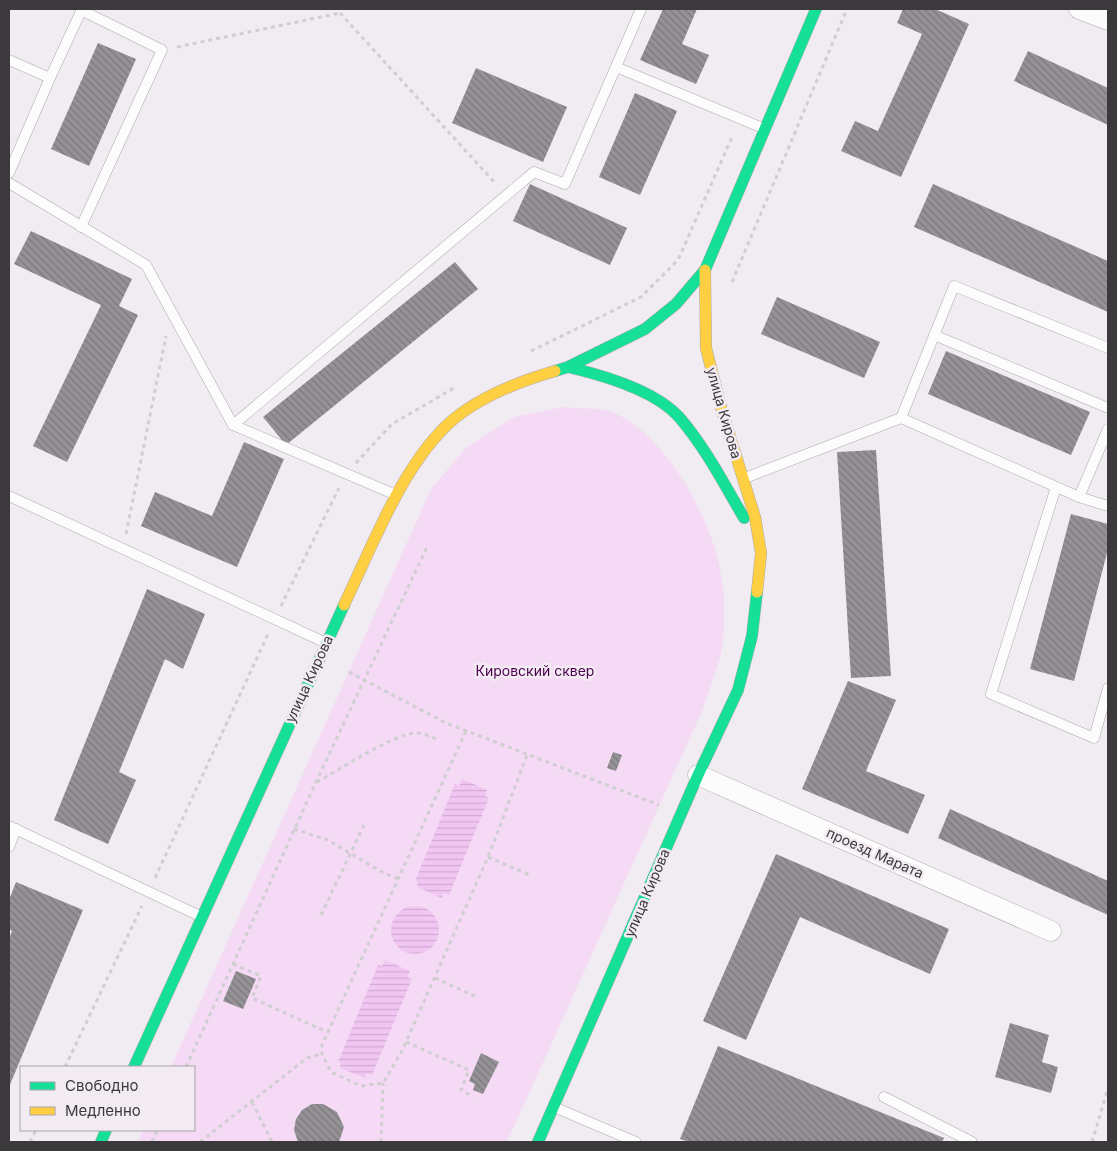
<svg xmlns="http://www.w3.org/2000/svg" width="1117" height="1151" viewBox="0 0 1117 1151" font-family="Inter,sans-serif">
  <style>
    .park { fill: #f5daf5 }
    .water { fill: url(#water-rules) }
    .building { fill: url(#building-back-hatch) }
    .lines { fill: none; stroke-linecap: round; stroke-linejoin: round }
    .lane-casing { stroke: #aca8ac; stroke-width: 11 }
    .street-casing { stroke: #aca8ac; stroke-width: 21 }
    .fast-casing { stroke: #aca8ac; stroke-width: 12 }
    .slow-casing { stroke: #aca8ac; stroke-width: 12 }
    .path { stroke: #d0ced0; stroke-width: 3; stroke-dasharray: 4 4; stroke-linecap: butt }
    .lane { stroke: #fdfcfd; stroke-width: 10 }
    .street { stroke: #fdfcfd; stroke-width: 20 }
    .fast { stroke: #16e098; stroke-width: 11 }
    .slow { stroke: #ffcf43; stroke-width: 11 }
    .labels { text-anchor: middle; stroke-width: 5; stroke-linejoin: round; paint-order: stroke }
    .street-label { font-size: 14px; fill: #3c393c; stroke: #f2ebf2 }
    .park-label { font-size: 14px; fill: #4b004e; stroke: #f2ebf2 }
  </style>
  <defs>
    <pattern id="water-rules" width="6" height="5" patternUnits="userSpaceOnUse" patternTransform="scale(1.25)"><rect width="6" height="5" fill="#f2c6f2"/><path d="M0 2.5h6" fill="none" stroke="#d0abd0"/></pattern>
    <pattern id="building-back-hatch" width="6" height="6" patternUnits="userSpaceOnUse" patternTransform="scale(1.25)"><rect width="6" height="6" fill="#959295"/><path d="M-1 5l2 2M0 0l6 6M5-1l2 2" fill="none" stroke="#7b787b"/></pattern>
  </defs>
  <rect width="100%" height="100%" fill="#f1ecf1"/>
  <path class="park" d="M 563,407 C 578,409 599,407 612,412 C 666,434 712,519 721,574 C 725,596 725,619 723,642 C 720,664 709,689 702,711 L 507,1142 L 138,1142 L 143,1130 L 194,1130 L 194,1067 L 171,1067 L 431,489 L 466,448 L 514,417 Z"/>
  <g class="water">
    <path d="M 462,779 L 487,790 L 485,796 L 489,798 L 449,895 L 444,893 L 442,898 L 417,887 L 418,882 L 415,881 L 455,784 L 459,786 Z"/>
    <circle cx="415" cy="930" r="24"/>
    <path d="M 385,960 L 410,971 L 407,977 L 412,979 L 372,1075 L 367,1073 L 365,1078 L 340,1068 L 341,1063 L 338,1062 L 378,965 L 382,966 Z"/>
  </g>
  <g class="building">
    <path d="M 663,9 L 697,9 L 682,44 L 709,55 L 696,84 L 640,60 Z"/>
    <path d="M 903,9 L 935,9 L 969,24 L 901,177 L 841,151 L 855,121 L 878,131 L 922,34 L 897,23 Z"/>
    <path d="M 98,43 L 136,59 L 89,166 L 51,149 Z"/>
    <path d="M 1028,51 L 1108,88 L 1108,125 L 1014,81 Z"/>
    <path d="M 476,68 L 567,107 L 543,162 L 452,123 Z"/>
    <path d="M 635,93 L 677,111 L 640,195 L 599,177 Z"/>
    <path d="M 530,184 L 627,228 L 610,265 L 513,221 Z"/>
    <path d="M 933,184 L 1108,261 L 1108,312 L 914,227 Z"/>
    <path d="M 31,231 L 132,279 L 119,306 L 138,315 L 67,462 L 33,446 L 101,305 L 14,264 Z"/>
    <path d="M 455,262 L 478,289 L 286,445 L 263,417 Z"/>
    <path d="M 777,297 L 880,342 L 864,378 L 761,334 Z"/>
    <path d="M 946,351 L 1090,412 L 1071,455 L 928,394 Z"/>
    <path d="M 244,442 L 284,459 L 237,567 L 141,526 L 155,492 L 212,516 Z"/>
    <path d="M 876,450 L 891,676 L 851,678 L 837,452 Z"/>
    <path d="M 1071,514 L 1108,524 L 1108,549 L 1074,681 L 1030,669 Z"/>
    <path d="M 147,589 L 205,614 L 183,669 L 165,659 L 119,772 L 136,780 L 108,844 L 54,820 Z"/>
    <path d="M 848,681 L 896,700 L 866,771 L 925,795 L 908,834 L 802,789 Z"/>
    <path d="M 613,752 L 622,755 L 616,771 L 607,768 Z"/>
    <path d="M 950,809 L 1108,881 L 1108,915 L 938,838 Z"/>
    <path d="M 776,854 L 949,929 L 930,974 L 800,917 L 746,1040 L 703,1021 Z"/>
    <path d="M 16,882 L 83,910 L 9,1087 L 9,939 L 12,931 L 9,929 L 9,900 Z"/>
    <path d="M 236,971 L 256,979 L 243,1009 L 223,1001 Z"/>
    <path d="M 1010,1023 L 1049,1035 L 1042,1062 L 1058,1067 L 1051,1093 L 995,1077 Z"/>
    <path d="M 718,1046 L 944,1138 L 942,1142 L 689,1142 L 680,1139 Z"/>
    <path d="M 481,1053 L 499,1062 L 483,1094 L 473,1090 L 475,1084 L 469,1081 Z"/>
    <path d="M 312,1104 L 323,1104 L 337,1112 L 344,1127 L 339,1142 L 298,1142 L 294,1130 L 296,1119 L 302,1110 Z"/>
  </g>
  <g class="lines">
    <g class="lane-casing">
      <g id="lane">
        <path d="M 9,60 L 50,78 L 82,9"/>
        <path d="M 616,67 L 765,129"/>
        <path d="M 9,173 L 50,78"/>
        <path d="M 9,183 L 146,265 L 233,425 L 396,495"/>
        <path d="M 81,227 L 162,50 L 81,10"/>
        <path d="M 934,335 L 1108,408"/>
        <path d="M 901,418 L 954,286 L 1108,348"/>
        <path d="M 233,425 L 534,172 L 565,184 L 641,9"/>
        <path d="M 745,478 L 901,418 L 1079,497 L 1108,429"/>
        <path d="M 1056,487 L 991,694 L 1094,738 L 1108,688"/>
        <path d="M 9,496 L 324,642"/>
        <path d="M 1079,497 L 1108,506"/>
        <path d="M 9,826 L 200,916"/>
        <path d="M 9,847 L 16,829"/>
        <path d="M 884,1097 L 972,1142"/>
        <path d="M 554,1107 L 636,1142"/>
      </g>
    </g>
    <g class="street-casing">
      <g id="street">
        <path d="M 1079,9 L 1108,20"/>
        <path d="M 698,775 L 1051,931"/>
      </g>
    </g>
    <g class="fast-casing">
      <g id="fast">
        <path d="M 568,367 C 602,375 655,390 679,417 C 705,447 724,484 744,518"/>
        <path d="M 555,371 L 568,367 L 645,329 L 676,304 L 705,270 L 816,9"/>
        <path d="M 134,1067 L 344,605"/>
        <path d="M 101,1142 L 106,1130"/>
        <path d="M 538,1142 L 698,775 L 738,690 L 752,636 L 757,592"/>
      </g>
    </g>
    <g class="slow-casing">
      <g id="slow">
        <path d="M 705,270 L 706,348 L 722,411 L 755,517 L 761,553 L 757,592"/>
        <path d="M 344,605 C 372,547 400,471 446,426 C 475,398 517,382 555,371"/>
      </g>
    </g>
    <g class="path">
      <path d="M 340,13 L 496,184"/>
      <path d="M 177,47 L 340,13"/>
      <path d="M 732,282 L 847,9"/>
      <path d="M 531,351 L 641,297 L 678,260 L 732,137"/>
      <path d="M 356,463 L 392,424 L 454,388"/>
      <path d="M 126,534 L 166,336"/>
      <path d="M 281,606 L 339,488"/>
      <path d="M 349,672 L 446,723 L 659,805"/>
      <path d="M 466,731 L 322,1045 L 322,1054 L 331,1072 L 361,1086 L 383,1083 L 402,1051 L 488,857 L 527,755"/>
      <path d="M 317,782 C 339,770 393,734 416,733 C 424,733 431,737 438,740"/>
      <path d="M 294,829 L 328,840 L 380,871 L 398,879"/>
      <path d="M 488,857 L 530,875"/>
      <path d="M 155,878 L 269,632"/>
      <path d="M 321,915 L 364,825"/>
      <path d="M 233,964 L 261,976 L 252,998 L 327,1032"/>
      <path d="M 435,978 L 479,998"/>
      <path d="M 406,1042 L 469,1070 L 461,1090 L 473,1097"/>
      <path d="M 65,1067 L 142,906"/>
      <path d="M 186,1067 L 316,782 L 428,545"/>
      <path d="M 252,1102 L 272,1142"/>
      <path d="M 30,1142 L 36,1130"/>
      <path d="M 152,1142 L 157,1130"/>
      <path d="M 200,1142 L 307,1058 L 322,1054"/>
      <path d="M 381,1142 L 383,1083"/>
      <path d="M 1092,1142 L 1108,1088"/>
    </g>
    <use href="#lane" class="lane"/>
    <use href="#street" class="street"/>
    <use href="#fast" class="fast"/>
    <use href="#slow" class="slow"/>
  </g>
  <g class="labels">
    <g class="street-label">
      <text transform="translate(724 413) rotate(74)" y="5">улица Кирова</text>
      <text transform="translate(309 679) rotate(-65)" y="5">улица Кирова</text>
      <text transform="translate(875 853) rotate(24)" y="5">проезд Марата</text>
      <text transform="translate(647 893) rotate(-67)" y="5">улица Кирова</text>
    </g>
    <g class="park-label">
      <text x="535" y="676">Кировский сквер</text>
    </g>
  </g>
  <rect width="1117" height="1151" fill="none" stroke="#3c393c" stroke-width="20"/>
  <rect x="20" y="1066" width="175" height="65" fill="#f2ebf2" stroke="#a9a4a9"/>
  <rect x="30" y="1082" width="25" height="8" fill="#16e098" stroke="#a9a4a9"/>
  <text x="65" y="1091" font-size="15" fill="#3c393c">Свободно</text>
  <rect x="30" y="1107" width="25" height="8" fill="#ffcf43" stroke="#a9a4a9"/>
  <text x="65" y="1116" font-size="15" fill="#3c393c">Медленно</text>
</svg>
